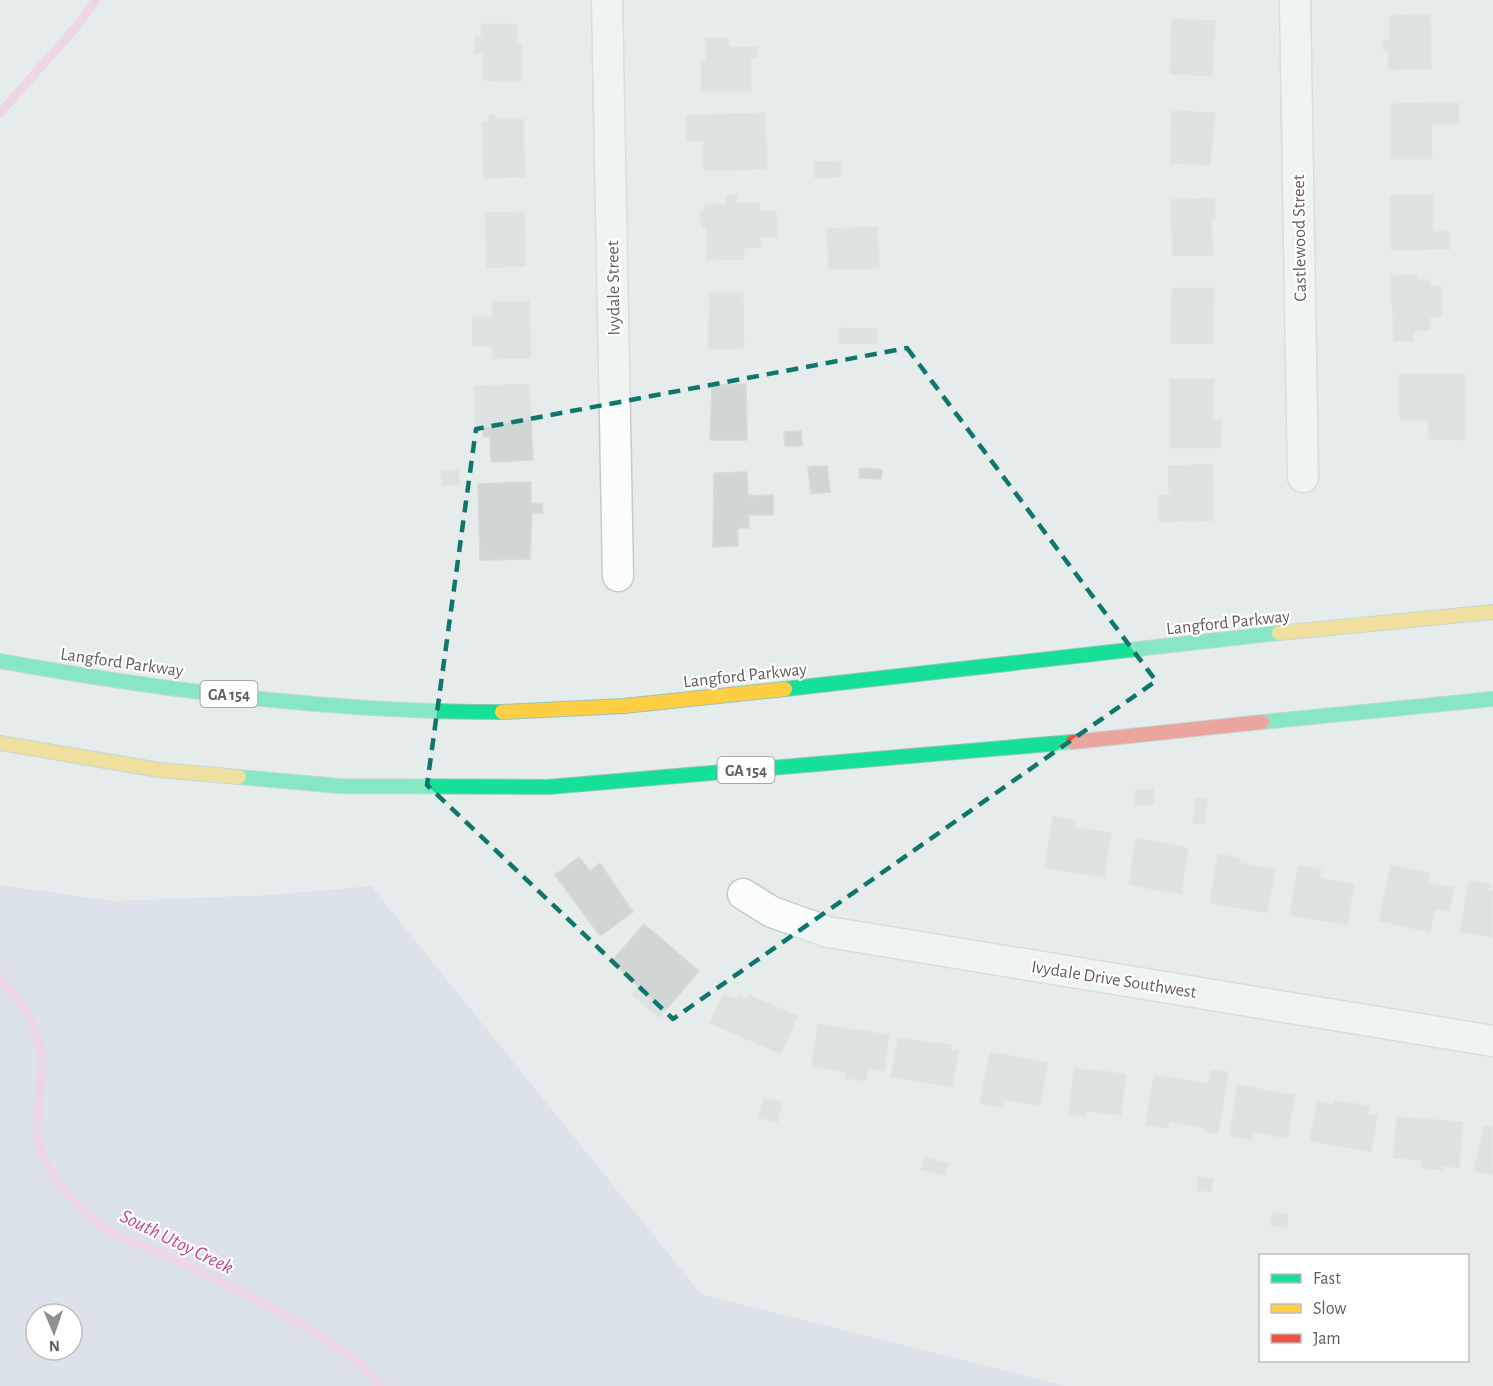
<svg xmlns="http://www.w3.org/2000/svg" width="1493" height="1386" viewBox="0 0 1493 1386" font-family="'Alegreya Sans',sans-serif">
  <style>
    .green { fill: #d1d4e8; fill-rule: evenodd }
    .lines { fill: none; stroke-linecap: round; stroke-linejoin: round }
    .stream { stroke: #f7bade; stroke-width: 9 }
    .building { fill: #d1d5d4; stroke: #d6dbd9; stroke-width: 1.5 }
    .street-casing { stroke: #c8c9c9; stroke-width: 33 }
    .fast-casing { stroke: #93c4b4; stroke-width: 16 }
    .slow-casing { stroke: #93c4b4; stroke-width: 16 }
    .jam-casing { stroke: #93c4b4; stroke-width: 16 }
    .street { stroke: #fbfcfc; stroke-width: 30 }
    .fast { stroke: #16e098; stroke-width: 14 }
    .slow { stroke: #ffcf43; stroke-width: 14 }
    .jam { stroke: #f24e42; stroke-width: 14 }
    .marked { fill: none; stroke: #0f766e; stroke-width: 4.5; stroke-dasharray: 12 8; stroke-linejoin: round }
    .labels { text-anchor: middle; stroke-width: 4.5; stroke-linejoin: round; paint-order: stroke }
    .shield { fill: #fff; stroke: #928d90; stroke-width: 1.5 }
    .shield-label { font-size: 16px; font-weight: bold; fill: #645c60 }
    .street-label { font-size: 18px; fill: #645c60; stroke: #fff }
    .water-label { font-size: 20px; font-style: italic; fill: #c24685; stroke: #fff }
  </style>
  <rect width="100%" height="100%" fill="#e6eceb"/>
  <path class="green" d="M 0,885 L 113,901 L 271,895 L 371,886 L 701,1294 L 1065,1386 L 0,1386 ZM 36,1314 L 72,1314 L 72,1350 L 36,1350 Z"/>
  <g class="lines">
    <g class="stream">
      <path d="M 0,113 L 77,26 L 96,0"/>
      <path d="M 0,978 C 19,1000 38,1023 41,1053 C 43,1082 36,1111 38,1140 C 40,1164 70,1198 87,1215 C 112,1237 142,1245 172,1258 C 229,1285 343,1338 380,1386"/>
    </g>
  </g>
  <g class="building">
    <path d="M 1430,15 L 1431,69 L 1389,70 L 1388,50 L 1383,50 L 1383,40 L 1390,40 L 1389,16 Z"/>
    <path d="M 1172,19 L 1215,21 L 1212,76 L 1170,74 Z"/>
    <path d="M 482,24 L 517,24 L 517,43 L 522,43 L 522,81 L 483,80 L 483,54 L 474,54 L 475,37 L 481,37 Z"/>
    <path d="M 706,38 L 729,38 L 728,47 L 757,47 L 757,57 L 750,58 L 751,91 L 701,91 L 701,60 L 706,61 Z"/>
    <path d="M 1459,103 L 1459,124 L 1431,124 L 1432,159 L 1391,159 L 1392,104 Z"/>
    <path d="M 1172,111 L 1215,113 L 1210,165 L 1170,163 Z"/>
    <path d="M 765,113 L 767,169 L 704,171 L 703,141 L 687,141 L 686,115 Z"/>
    <path d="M 488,115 L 495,115 L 495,120 L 523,119 L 525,177 L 484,178 L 482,122 L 489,122 Z"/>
    <path d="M 841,161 L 841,177 L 815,178 L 814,162 Z"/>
    <path d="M 1432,194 L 1433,232 L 1450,231 L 1450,249 L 1391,250 L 1390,195 Z"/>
    <path d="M 737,195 L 737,203 L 759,203 L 760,211 L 776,211 L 777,237 L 760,237 L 760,247 L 744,248 L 744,259 L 707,260 L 706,228 L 702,228 L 701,220 L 706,218 L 700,218 L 700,210 L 705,210 L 705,204 L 726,204 L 726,196 Z"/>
    <path d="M 1214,198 L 1215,220 L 1211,220 L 1213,255 L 1173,256 L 1170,200 Z"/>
    <path d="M 524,212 L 526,266 L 487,268 L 485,213 Z"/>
    <path d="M 877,227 L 879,268 L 829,270 L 827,229 Z"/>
    <path d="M 1417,275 L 1417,280 L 1430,280 L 1431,286 L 1441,286 L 1442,316 L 1430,317 L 1430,330 L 1413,331 L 1413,341 L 1394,341 L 1391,276 Z"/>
    <path d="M 1172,288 L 1214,288 L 1213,344 L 1171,343 Z"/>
    <path d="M 710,293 L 743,293 L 744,348 L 708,349 Z"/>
    <path d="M 529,301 L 531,358 L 493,359 L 492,346 L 473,346 L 472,317 L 492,317 L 492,302 Z"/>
    <path d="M 840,328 L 877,329 L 877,344 L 840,343 Z"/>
    <path d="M 1399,374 L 1465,374 L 1465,440 L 1429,439 L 1428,420 L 1400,420 Z"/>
    <path d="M 1170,379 L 1214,379 L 1213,420 L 1221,420 L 1220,448 L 1170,448 Z"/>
    <path d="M 529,384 L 533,460 L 491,462 L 490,436 L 483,437 L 483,423 L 475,423 L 474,386 Z"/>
    <path d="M 746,384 L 747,440 L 710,440 L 712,385 Z"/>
    <path d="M 801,431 L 802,446 L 785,446 L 784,432 Z"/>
    <path d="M 1212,464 L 1214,520 L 1159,522 L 1158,495 L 1169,495 L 1168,466 Z"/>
    <path d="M 827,466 L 830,492 L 811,494 L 808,467 Z"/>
    <path d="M 860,468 L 882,470 L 881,479 L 859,478 Z"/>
    <path d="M 458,470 L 460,484 L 442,486 L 441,472 Z"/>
    <path d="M 747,472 L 748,496 L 773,495 L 773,515 L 748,515 L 749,528 L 738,528 L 738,546 L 713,547 L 714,473 Z"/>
    <path d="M 531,482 L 531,504 L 542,503 L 543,513 L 532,513 L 530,559 L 480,560 L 478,484 Z"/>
    <path d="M 1153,789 L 1154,805 L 1135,805 L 1135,790 Z"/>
    <path d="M 1196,798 L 1207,799 L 1204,824 L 1193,823 Z"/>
    <path d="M 1053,816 L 1075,820 L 1074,827 L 1111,833 L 1104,877 L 1045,868 Z"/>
    <path d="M 1136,838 L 1188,848 L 1181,894 L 1129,885 Z"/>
    <path d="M 1218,854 L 1240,858 L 1239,863 L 1275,869 L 1267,913 L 1210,903 Z"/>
    <path d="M 579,857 L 590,871 L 600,863 L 633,912 L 600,936 L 555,875 Z"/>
    <path d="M 1298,865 L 1321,869 L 1319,878 L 1354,884 L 1347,925 L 1290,915 Z"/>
    <path d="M 1391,865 L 1430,873 L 1428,883 L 1454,888 L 1449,912 L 1435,909 L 1430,932 L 1379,921 Z"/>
    <path d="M 1469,881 L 1490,884 L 1489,891 L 1493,891 L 1493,937 L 1460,932 Z"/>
    <path d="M 644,924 L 699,971 L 659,1018 L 632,995 L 639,987 L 611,962 Z"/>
    <path d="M 723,994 L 738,1000 L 739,996 L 747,1000 L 749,995 L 797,1016 L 781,1054 L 710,1023 Z"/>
    <path d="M 818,1024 L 889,1035 L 884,1071 L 868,1069 L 866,1081 L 845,1078 L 846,1072 L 812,1066 Z"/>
    <path d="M 898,1038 L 951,1045 L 950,1050 L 958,1051 L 952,1087 L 891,1077 Z"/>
    <path d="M 990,1052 L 1048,1063 L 1040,1106 L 1004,1099 L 1003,1108 L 980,1103 Z"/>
    <path d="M 1074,1068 L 1126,1074 L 1121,1115 L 1087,1111 L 1086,1117 L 1069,1114 Z"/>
    <path d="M 1211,1070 L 1228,1072 L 1218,1134 L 1206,1131 L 1206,1128 L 1169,1122 L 1168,1128 L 1146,1125 L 1154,1075 L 1209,1084 Z"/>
    <path d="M 1237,1085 L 1295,1095 L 1287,1138 L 1253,1132 L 1252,1140 L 1230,1136 Z"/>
    <path d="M 764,1098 L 782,1102 L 777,1122 L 759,1118 Z"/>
    <path d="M 1335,1101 L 1369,1106 L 1368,1114 L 1377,1115 L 1371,1152 L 1310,1141 L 1317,1102 L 1334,1105 Z"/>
    <path d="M 1397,1117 L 1463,1122 L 1459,1168 L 1443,1166 L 1443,1170 L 1421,1168 L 1422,1160 L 1393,1158 Z"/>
    <path d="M 1484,1126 L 1493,1128 L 1493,1175 L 1474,1171 Z"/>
    <path d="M 924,1157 L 948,1163 L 945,1175 L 921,1170 Z"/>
    <path d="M 1198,1177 L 1213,1179 L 1211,1192 L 1197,1190 Z"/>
    <path d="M 1273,1212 L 1288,1214 L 1287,1228 L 1271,1226 Z"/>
  </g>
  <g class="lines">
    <g class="street-casing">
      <g id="street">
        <path d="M 607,0 L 618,576"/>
        <path d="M 1295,0 L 1303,477"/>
        <path d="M 743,894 L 772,912 L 828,932 L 1493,1041"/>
      </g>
    </g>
    <g class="fast-casing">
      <g id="fast">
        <path d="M 0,661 C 166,691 333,712 502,712"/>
        <path d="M 785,689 L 1279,633"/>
        <path d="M 1262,722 L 1493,699"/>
        <path d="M 239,777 L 339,786 L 548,787 L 1073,742"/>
      </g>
    </g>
    <g class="slow-casing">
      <g id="slow">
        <path d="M 1279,633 L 1493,612"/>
        <path d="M 502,712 L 624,706 L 785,689"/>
        <path d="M 0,743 L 159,770 L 239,777"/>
      </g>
    </g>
    <g class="jam-casing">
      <path id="jam" d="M 1073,742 L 1262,722"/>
    </g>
    <use href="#street" class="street"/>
    <use href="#fast" class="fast"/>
    <use href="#slow" class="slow"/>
    <use href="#jam" class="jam"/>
  </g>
  <path d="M0 0H1493V1386H0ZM 907,348 L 1156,681 L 673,1019 L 427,785 L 476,429 Z" fill="#e6eceb" fill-opacity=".55" fill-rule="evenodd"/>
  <path class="marked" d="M 907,348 L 1156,681 L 673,1019 L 427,785 L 476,429 Z"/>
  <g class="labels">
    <g class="shield">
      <rect x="200.5" y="681" width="57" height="26" rx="4.5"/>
      <rect x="717.5" y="757" width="57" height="26" rx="4.5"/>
    </g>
    <g class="shield-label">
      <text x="229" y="700">GA 154</text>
      <text x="746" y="776">GA 154</text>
    </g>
    <g class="street-label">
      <text transform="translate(1299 238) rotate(-91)" y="6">Castlewood Street</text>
      <text transform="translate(613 288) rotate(-91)" y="6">Ivydale Street</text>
      <text transform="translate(1228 622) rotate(-6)" y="6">Langford Parkway</text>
      <text transform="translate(122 662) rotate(8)" y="6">Langford Parkway</text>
      <text transform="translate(745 675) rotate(-6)" y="6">Langford Parkway</text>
      <text transform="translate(1114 979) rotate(9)" y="6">Ivydale Drive Southwest</text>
    </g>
    <g class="water-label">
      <text transform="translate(177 1241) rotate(26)" y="7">South Utoy Creek</text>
    </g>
  </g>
  <rect x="1259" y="1254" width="210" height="108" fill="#ffffff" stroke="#c1bebf" stroke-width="1.5"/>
  <rect x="1271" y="1274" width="30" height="9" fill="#16e098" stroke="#c1bebf" stroke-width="1.5"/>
  <text x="1313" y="1284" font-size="18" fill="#645c60">Fast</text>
  <rect x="1271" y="1304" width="30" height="9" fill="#ffcf43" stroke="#c1bebf" stroke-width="1.5"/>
  <text x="1313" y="1314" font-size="18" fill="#645c60">Slow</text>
  <rect x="1271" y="1334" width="30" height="9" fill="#f24e42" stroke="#c1bebf" stroke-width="1.5"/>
  <text x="1313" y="1344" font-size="18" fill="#645c60">Jam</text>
  <g transform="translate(54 1332) rotate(178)"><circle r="28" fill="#ffffff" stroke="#c1bebf" stroke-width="1.5"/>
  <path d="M0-4.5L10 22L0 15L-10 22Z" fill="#928e91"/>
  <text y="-9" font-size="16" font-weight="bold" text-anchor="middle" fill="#645c60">N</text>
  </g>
</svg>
